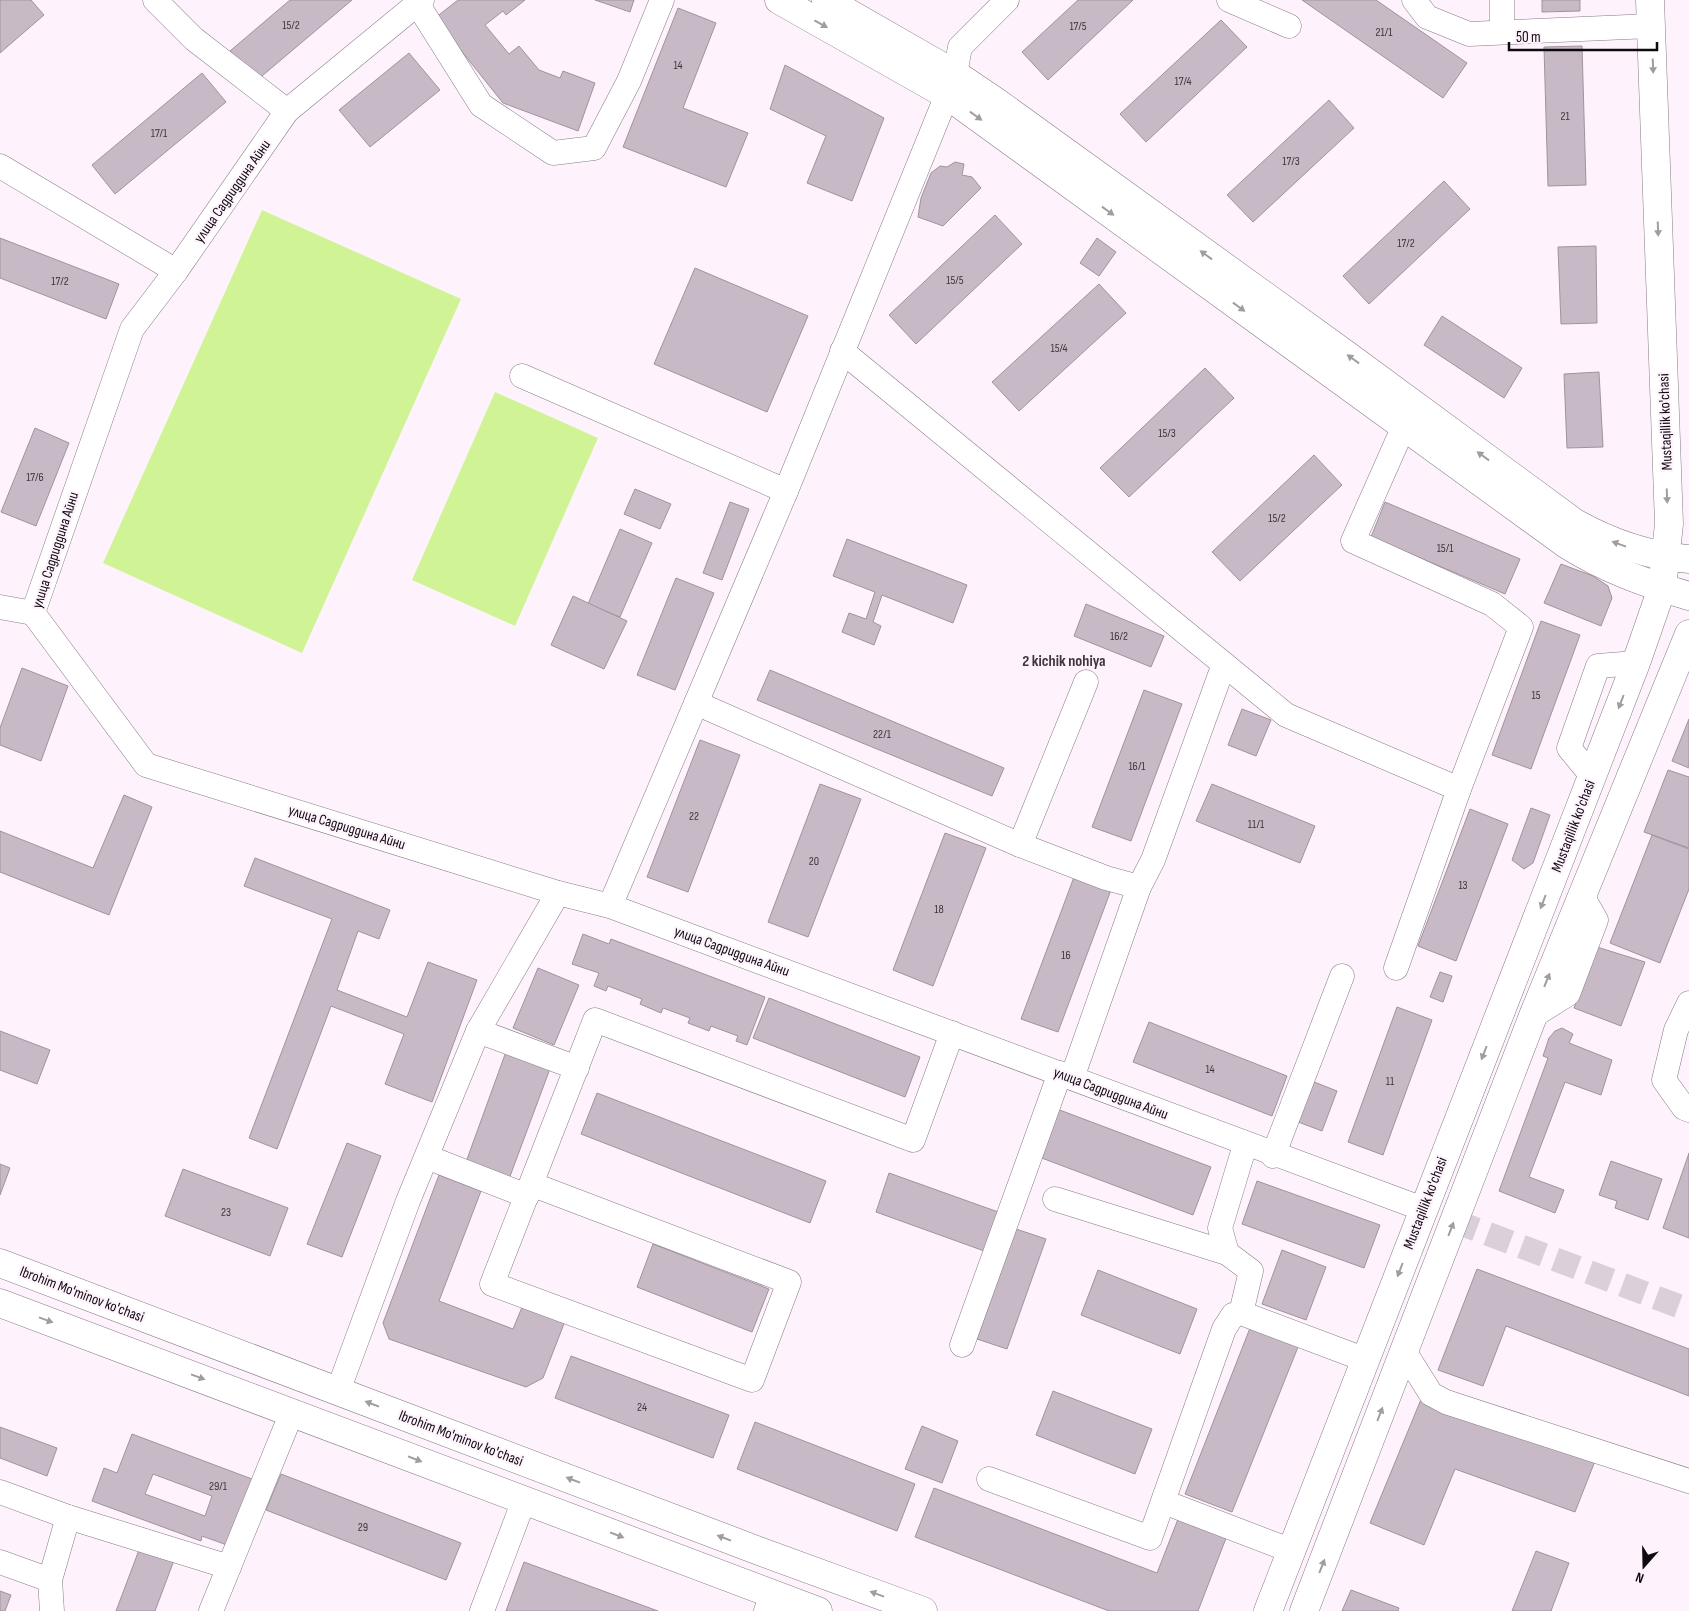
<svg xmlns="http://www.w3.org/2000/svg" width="1689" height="1611" viewBox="0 0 1689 1611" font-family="'Sofia Sans Condensed',sans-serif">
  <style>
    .green { fill: #d0f495 }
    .building { fill: #c7bac6; stroke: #9f939e; fill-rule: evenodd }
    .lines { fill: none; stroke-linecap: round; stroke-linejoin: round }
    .minor-tunnel { stroke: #dad0d9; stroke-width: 24; stroke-dasharray: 24 12; stroke-linecap: butt }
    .minor-casing { stroke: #877b86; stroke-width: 25 }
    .major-casing { stroke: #877b86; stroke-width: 29 }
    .minor { stroke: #fff; stroke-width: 24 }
    .major { stroke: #fff; stroke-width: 28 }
    .oneway { fill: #9f9d9f }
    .labels { text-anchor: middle; stroke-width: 4.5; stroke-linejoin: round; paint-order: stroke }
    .number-label { font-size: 12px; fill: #3d363d }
    .street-label { font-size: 15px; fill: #0f0a0f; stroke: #fef3fd }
    .neighbourhood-label { font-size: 16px; font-weight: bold; fill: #413640; stroke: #fef3fd }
  </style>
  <rect width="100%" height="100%" fill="#fef3fd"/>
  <g class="green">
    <path d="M 262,210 L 461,299 L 302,653 L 103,563 Z"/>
    <path d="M 495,392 L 598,438 L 515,626 L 412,580 Z"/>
  </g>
  <g class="building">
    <path d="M 0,0 L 31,0 L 44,15 L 0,53 Z"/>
    <path d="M 290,0 L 352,0 L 256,81 L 230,51 Z"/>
    <path d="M 458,0 L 525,0 L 506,15 L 503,11 L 485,25 L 509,54 L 519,46 L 539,70 L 560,78 L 563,71 L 595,83 L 578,131 L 503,103 L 435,18 Z"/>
    <path d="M 595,0 L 634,0 L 630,12 Z"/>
    <path d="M 1078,0 L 1133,0 L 1048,80 L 1022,52 Z"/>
    <path d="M 1302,0 L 1376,0 L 1467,63 L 1443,98 Z"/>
    <path d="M 1542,0 L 1580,0 L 1580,11 L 1542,12 Z"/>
    <path d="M 678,8 L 716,23 L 683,108 L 748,133 L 726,187 L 623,147 Z"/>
    <path d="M 1221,20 L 1247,47 L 1146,142 L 1120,114 Z"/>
    <path d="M 1582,46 L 1586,185 L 1548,186 L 1544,47 Z"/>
    <path d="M 409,53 L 440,90 L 370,147 L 339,110 Z"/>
    <path d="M 785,65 L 884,118 L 852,201 L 807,183 L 826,136 L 770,109 Z"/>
    <path d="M 202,73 L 226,102 L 115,194 L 92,165 Z"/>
    <path d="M 1329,100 L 1354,128 L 1253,222 L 1227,195 Z"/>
    <path d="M 955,162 L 964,164 L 962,175 L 972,177 L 981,188 L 943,226 L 918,217 L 921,198 L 931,173 L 940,166 L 947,167 Z"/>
    <path d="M 1444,181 L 1470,209 L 1369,304 L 1343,276 Z"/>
    <path d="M 995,215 L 1022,244 L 916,344 L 889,315 Z"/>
    <path d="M 0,238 L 119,284 L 106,319 L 0,278 Z"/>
    <path d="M 1097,238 L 1116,252 L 1099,276 L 1080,263 Z"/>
    <path d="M 1596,246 L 1597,323 L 1561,324 L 1558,247 Z"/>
    <path d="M 695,268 L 808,316 L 767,412 L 654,364 Z"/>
    <path d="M 1099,284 L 1126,313 L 1019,411 L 992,382 Z"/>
    <path d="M 1442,316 L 1522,368 L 1504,398 L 1424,345 Z"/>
    <path d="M 1205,368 L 1234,398 L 1129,497 L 1100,468 Z"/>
    <path d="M 1599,372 L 1603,447 L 1567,448 L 1564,374 Z"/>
    <path d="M 35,428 L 69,443 L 36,526 L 1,512 Z"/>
    <path d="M 1314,455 L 1342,485 L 1240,581 L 1212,552 Z"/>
    <path d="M 635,489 L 671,504 L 660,529 L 624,514 Z"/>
    <path d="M 730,502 L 749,509 L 722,580 L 703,573 Z"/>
    <path d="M 1385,502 L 1520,559 L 1505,594 L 1371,537 Z"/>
    <path d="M 620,529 L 652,543 L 620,617 L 588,604 Z"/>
    <path d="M 847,539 L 967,585 L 953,623 L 882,595 L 873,622 L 881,626 L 874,645 L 842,632 L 849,613 L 866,619 L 875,592 L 833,576 Z"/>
    <path d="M 1561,564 L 1593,576 L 1608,586 L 1612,598 L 1601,626 L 1544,603 Z"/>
    <path d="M 676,578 L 714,593 L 675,690 L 637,675 Z"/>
    <path d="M 573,596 L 627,621 L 604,669 L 551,645 Z"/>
    <path d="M 1086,604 L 1164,636 L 1151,667 L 1074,636 Z"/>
    <path d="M 1541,621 L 1580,635 L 1531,769 L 1492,755 Z"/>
    <path d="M 22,668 L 68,686 L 41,761 L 0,745 L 0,728 Z"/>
    <path d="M 770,670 L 1004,768 L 992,796 L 757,700 Z"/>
    <path d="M 1144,690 L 1182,704 L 1131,841 L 1092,827 Z"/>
    <path d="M 1242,709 L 1271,720 L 1256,756 L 1228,745 Z"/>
    <path d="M 1689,719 L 1689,768 L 1672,761 Z"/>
    <path d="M 700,740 L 740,755 L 688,892 L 647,877 Z"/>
    <path d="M 1668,770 L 1689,777 L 1689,848 L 1644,832 Z"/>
    <path d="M 820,784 L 861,799 L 808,937 L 768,922 Z"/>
    <path d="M 1212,784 L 1315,826 L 1300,863 L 1196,821 Z"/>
    <path d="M 124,795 L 152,807 L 109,915 L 0,872 L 0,831 L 93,868 Z"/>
    <path d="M 1531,808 L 1550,815 L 1533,863 L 1524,869 L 1512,860 Z"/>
    <path d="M 1470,809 L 1508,824 L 1456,961 L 1418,946 Z"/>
    <path d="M 945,833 L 986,848 L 933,986 L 893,970 Z"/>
    <path d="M 1652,835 L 1689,849 L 1689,889 L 1660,963 L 1610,943 Z"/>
    <path d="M 255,858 L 390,910 L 379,939 L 358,931 L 337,990 L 407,1017 L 428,962 L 477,980 L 432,1102 L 385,1084 L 404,1034 L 331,1006 L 277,1149 L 249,1138 L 332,919 L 244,886 Z"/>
    <path d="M 1074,877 L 1111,890 L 1058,1032 L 1021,1019 Z"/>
    <path d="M 583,934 L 609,944 L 611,939 L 765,997 L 747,1045 L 736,1041 L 738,1036 L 711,1026 L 709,1031 L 688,1023 L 690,1018 L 663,1008 L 661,1013 L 640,1004 L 642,999 L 608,986 L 606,991 L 594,986 L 599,973 L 572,964 Z"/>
    <path d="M 1597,947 L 1645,962 L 1621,1026 L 1574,1008 Z"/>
    <path d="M 538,968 L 579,985 L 554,1045 L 513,1028 Z"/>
    <path d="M 1440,972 L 1452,976 L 1443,1002 L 1430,997 Z"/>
    <path d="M 769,998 L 920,1057 L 905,1097 L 753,1038 Z"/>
    <path d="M 1397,1007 L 1432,1020 L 1383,1155 L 1348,1142 Z"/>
    <path d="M 1149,1022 L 1287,1076 L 1272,1116 L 1133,1062 Z"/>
    <path d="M 1562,1028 L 1573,1034 L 1569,1043 L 1612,1060 L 1601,1095 L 1565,1082 L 1529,1177 L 1564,1190 L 1555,1213 L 1499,1191 L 1548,1058 L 1543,1056 L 1549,1038 L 1555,1031 Z"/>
    <path d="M 0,1031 L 50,1050 L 37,1084 L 0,1070 Z"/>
    <path d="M 507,1049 L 551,1066 L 509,1179 L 466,1162 Z"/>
    <path d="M 1309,1080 L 1337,1091 L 1322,1131 L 1293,1120 Z"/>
    <path d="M 597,1093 L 826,1181 L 810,1223 L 581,1134 Z"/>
    <path d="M 1057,1109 L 1211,1167 L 1193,1215 L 1039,1157 Z"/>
    <path d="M 347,1143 L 381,1156 L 342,1257 L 307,1244 Z"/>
    <path d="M 1689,1153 L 1689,1238 L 1663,1228 Z"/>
    <path d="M 1611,1161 L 1662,1179 L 1648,1220 L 1615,1208 L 1617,1201 L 1599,1195 Z"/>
    <path d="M 0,1164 L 10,1168 L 0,1195 Z"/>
    <path d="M 183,1169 L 288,1208 L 270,1256 L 165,1216 Z"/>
    <path d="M 889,1173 L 1001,1213 L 987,1252 L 876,1212 Z"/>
    <path d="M 439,1175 L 481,1191 L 439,1301 L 513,1329 L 525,1300 L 567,1316 L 543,1378 L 526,1387 L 389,1339 L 383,1323 Z"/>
    <path d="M 1257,1181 L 1380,1225 L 1364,1268 L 1242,1224 Z"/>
    <path d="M 1016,1229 L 1046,1239 L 1007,1349 L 977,1339 Z"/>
    <path d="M 653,1244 L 769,1289 L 752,1332 L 637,1287 Z"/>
    <path d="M 1282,1250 L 1326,1267 L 1306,1320 L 1262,1304 Z"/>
    <path d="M 1477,1269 L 1689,1349 L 1689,1396 L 1506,1326 L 1483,1386 L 1438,1370 Z"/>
    <path d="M 1098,1270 L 1197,1309 L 1180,1354 L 1081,1315 Z"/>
    <path d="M 1252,1323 L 1300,1342 L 1232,1512 L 1185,1494 Z"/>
    <path d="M 571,1356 L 729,1415 L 713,1458 L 555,1398 Z"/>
    <path d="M 1053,1391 L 1152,1429 L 1135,1474 L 1036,1435 Z"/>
    <path d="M 1422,1397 L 1595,1461 L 1575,1512 L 1455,1469 L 1424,1545 L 1370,1523 Z"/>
    <path d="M 755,1422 L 915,1484 L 897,1531 L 737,1469 Z"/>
    <path d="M 922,1426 L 958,1441 L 942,1483 L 905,1469 Z"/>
    <path d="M 0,1427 L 57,1448 L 47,1476 L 0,1458 Z"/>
    <path d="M 132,1434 L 252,1479 L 227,1545 L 202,1536 L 201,1541 L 92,1501 L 104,1468 L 117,1473 ZM 153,1474 L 212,1496 L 205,1516 L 145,1494 Z"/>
    <path d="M 281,1474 L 461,1543 L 446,1580 L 266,1510 Z"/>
    <path d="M 934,1488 L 1157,1573 L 1180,1514 L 1228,1533 L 1198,1611 L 1109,1611 L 915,1537 Z"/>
    <path d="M 142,1542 L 176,1555 L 155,1611 L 116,1611 Z"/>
    <path d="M 1536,1551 L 1569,1563 L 1551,1611 L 1512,1611 Z"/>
    <path d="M 524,1562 L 658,1611 L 506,1611 Z"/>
    <path d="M 1351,1590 L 1399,1608 L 1398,1611 L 1342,1611 Z"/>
    <path d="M 0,1591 L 11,1595 L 5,1611 L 0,1611 Z"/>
  </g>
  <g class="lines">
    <path class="minor-tunnel" d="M 1454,1221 L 1689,1310"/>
    <g class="minor-casing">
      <g id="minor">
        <path d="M 155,0 L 194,39 L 287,111"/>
        <path d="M 415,0 L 481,105 L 553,153 L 594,148 L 629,81 L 662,0"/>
        <path d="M 422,0 L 287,111 L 176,271 L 132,329 L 33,613 L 146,765 L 558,893 L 610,906 C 881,1006 1151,1110 1423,1209"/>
        <path d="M 1229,0 L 1289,26"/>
        <path d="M 1414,0 L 1427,17 L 1469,34 L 1651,26"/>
        <path d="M 1502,0 L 1502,31"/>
        <path d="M 0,166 L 176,271"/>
        <path d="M 842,351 L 1286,715 L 1459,789"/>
        <path d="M 522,376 L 786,491"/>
        <path d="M 0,607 L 33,613"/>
        <path d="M 696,703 L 1020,845 L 1106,878 L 1139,887 L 1153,860 L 1224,664"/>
        <path d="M 1592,776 L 1569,748 L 1598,666 L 1636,663"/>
        <path d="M 1020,845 L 1086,682"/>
        <path d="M 610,906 L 786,491 L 947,95 L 955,74 L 960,47 L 1007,0"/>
        <path d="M 1396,968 L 1459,789 L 1521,627 L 1492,604 L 1353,541 L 1404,426"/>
        <path d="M 1689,1003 L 1676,1030 L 1664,1080 L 1684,1108 L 1689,1110"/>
        <path d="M 1533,1016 L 1568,994 L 1596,920 L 1581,894"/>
        <path d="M 478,1031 L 577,1068"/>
        <path d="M 1072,1078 L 1139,887"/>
        <path d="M 1273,1156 L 1342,976"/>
        <path d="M 427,1157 L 527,1196"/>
        <path d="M 531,1184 L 789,1282 L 752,1380 L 492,1284 L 595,1020 L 913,1140 L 952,1033"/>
        <path d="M 1055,1199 L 1227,1253"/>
        <path d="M 1241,1313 L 1251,1271 L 1227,1253 L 1220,1228 L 1245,1145"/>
        <path d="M 962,1345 L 1060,1073"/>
        <path d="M 1404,1351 L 1431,1394 L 1446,1402 L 1689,1481"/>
        <path d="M 338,1391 L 408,1201 L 478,1031 L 558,893"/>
        <path d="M 989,1479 L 1150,1538 L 1224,1329 L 1233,1315 L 1241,1313 L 1366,1360"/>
        <path d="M 0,1492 L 68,1517 L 229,1567"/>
        <path d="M 1164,1502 L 1292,1551"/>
        <path d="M 0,1562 L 50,1580"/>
        <path d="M 52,1611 L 50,1580 L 68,1517"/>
        <path d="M 211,1611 L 292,1412"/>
        <path d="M 482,1611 L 524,1500"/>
        <path d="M 766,1611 L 772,1594"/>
      </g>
    </g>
    <g class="major-casing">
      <g id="major">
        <path d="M 779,0 L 947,95 L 1566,544 C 1605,569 1645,583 1689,596"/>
        <path d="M 826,0 L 955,74 L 995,101 L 1344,353 L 1575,523 C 1611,543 1647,556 1689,559"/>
        <path d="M 0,1263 L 759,1551 L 923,1611"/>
        <path d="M 0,1303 L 818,1611"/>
        <path d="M 1268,1611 L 1636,663 L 1662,588 L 1669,524 L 1650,0"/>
        <path d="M 1304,1611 L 1533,1016 L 1689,634"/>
      </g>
    </g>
    <use href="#minor" class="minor"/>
    <use href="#major" class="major"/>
  </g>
  <defs><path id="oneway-solid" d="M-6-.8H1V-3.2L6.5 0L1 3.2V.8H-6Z" transform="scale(1.25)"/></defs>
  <g class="oneway">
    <use href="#oneway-solid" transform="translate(821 24) rotate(29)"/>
    <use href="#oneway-solid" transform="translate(1653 66) rotate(88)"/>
    <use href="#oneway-solid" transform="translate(976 116) rotate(36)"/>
    <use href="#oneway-solid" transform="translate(1108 211) rotate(36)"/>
    <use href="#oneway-solid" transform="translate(1658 229) rotate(88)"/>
    <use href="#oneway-solid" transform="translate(1206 255) rotate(-144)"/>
    <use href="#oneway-solid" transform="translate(1239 307) rotate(36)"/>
    <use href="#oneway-solid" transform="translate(1353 359) rotate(-144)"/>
    <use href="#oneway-solid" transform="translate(1483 456) rotate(-144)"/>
    <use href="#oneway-solid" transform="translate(1667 496) rotate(88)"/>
    <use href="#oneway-solid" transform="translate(1619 544) rotate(-160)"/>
    <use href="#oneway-solid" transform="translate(1621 702) rotate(111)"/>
    <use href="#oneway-solid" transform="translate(1543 902) rotate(111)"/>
    <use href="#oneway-solid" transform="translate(1547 980) rotate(-68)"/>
    <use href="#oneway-solid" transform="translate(1484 1053) rotate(111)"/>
    <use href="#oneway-solid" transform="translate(1451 1229) rotate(-69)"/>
    <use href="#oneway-solid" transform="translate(1400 1270) rotate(111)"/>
    <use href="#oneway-solid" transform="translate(46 1320) rotate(20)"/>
    <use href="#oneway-solid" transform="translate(198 1377) rotate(20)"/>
    <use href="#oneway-solid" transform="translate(372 1404) rotate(-159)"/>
    <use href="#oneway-solid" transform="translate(1380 1414) rotate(-69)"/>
    <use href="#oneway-solid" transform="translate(415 1459) rotate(21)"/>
    <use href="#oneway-solid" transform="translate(573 1480) rotate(-159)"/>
    <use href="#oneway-solid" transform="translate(617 1535) rotate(21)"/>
    <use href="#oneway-solid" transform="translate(724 1538) rotate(-159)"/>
    <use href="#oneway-solid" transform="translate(1322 1566) rotate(-69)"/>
    <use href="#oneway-solid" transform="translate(877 1594) rotate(-160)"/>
  </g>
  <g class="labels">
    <g class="number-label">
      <text x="291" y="29">15/2</text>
      <text x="1078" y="30">17/5</text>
      <text x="1384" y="36">21/1</text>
      <text x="678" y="69">14</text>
      <text x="1183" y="85">17/4</text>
      <text x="1565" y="120">21</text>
      <text x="159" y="137">17/1</text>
      <text x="1291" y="165">17/3</text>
      <text x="1406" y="247">17/2</text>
      <text x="955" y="284">15/5</text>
      <text x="60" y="285">17/2</text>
      <text x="1059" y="352">15/4</text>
      <text x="1167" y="437">15/3</text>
      <text x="35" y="481">17/6</text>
      <text x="1277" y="522">15/2</text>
      <text x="1445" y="552">15/1</text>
      <text x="1119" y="640">16/2</text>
      <text x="1536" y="699">15</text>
      <text x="882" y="738">22/1</text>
      <text x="1137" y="770">16/1</text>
      <text x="694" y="820">22</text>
      <text x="1256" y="828">11/1</text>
      <text x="814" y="865">20</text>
      <text x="1463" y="889">13</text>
      <text x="939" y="913">18</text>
      <text x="1066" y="959">16</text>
      <text x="1210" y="1073">14</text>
      <text x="1390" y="1085">11</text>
      <text x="226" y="1216">23</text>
      <text x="642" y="1411">24</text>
      <text x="218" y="1490">29/1</text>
      <text x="363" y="1531">29</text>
    </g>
    <g class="street-label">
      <text transform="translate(232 191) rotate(-55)" y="5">улица Садриддина Айни</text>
      <text transform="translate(1665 422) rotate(-92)" y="5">Mustaqillik ko'chasi</text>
      <text transform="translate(55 550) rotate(-72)" y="5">улица Садриддина Айни</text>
      <text transform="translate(1573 826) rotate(-69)" y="5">Mustaqillik ko'chasi</text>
      <text transform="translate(347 827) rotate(17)" y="5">улица Садриддина Айни</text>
      <text transform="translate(732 951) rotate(20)" y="5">улица Садриддина Айни</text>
      <text transform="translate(1111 1093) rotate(21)" y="5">улица Садриддина Айни</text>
      <text transform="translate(1425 1203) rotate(-69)" y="5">Mustaqillik ko'chasi</text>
      <text transform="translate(82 1294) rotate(21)" y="5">Ibrohim Mo'minov ko'chasi</text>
      <text transform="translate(461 1438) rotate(21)" y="5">Ibrohim Mo'minov ko'chasi</text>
    </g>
    <g class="neighbourhood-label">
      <text x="1064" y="666">2 kichik nohiya</text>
    </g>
  </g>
  <g transform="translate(1644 1566) rotate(200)" stroke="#fef3fd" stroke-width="4" paint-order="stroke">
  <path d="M0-4L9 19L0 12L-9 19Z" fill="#0f0a0f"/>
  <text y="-8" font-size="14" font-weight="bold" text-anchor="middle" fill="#0f0a0f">N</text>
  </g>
  <path d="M1509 42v8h148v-8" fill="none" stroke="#0f0a0f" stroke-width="2.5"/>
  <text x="1516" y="42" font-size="15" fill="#0f0a0f" stroke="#fef3fd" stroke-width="4" paint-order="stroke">50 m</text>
</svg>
